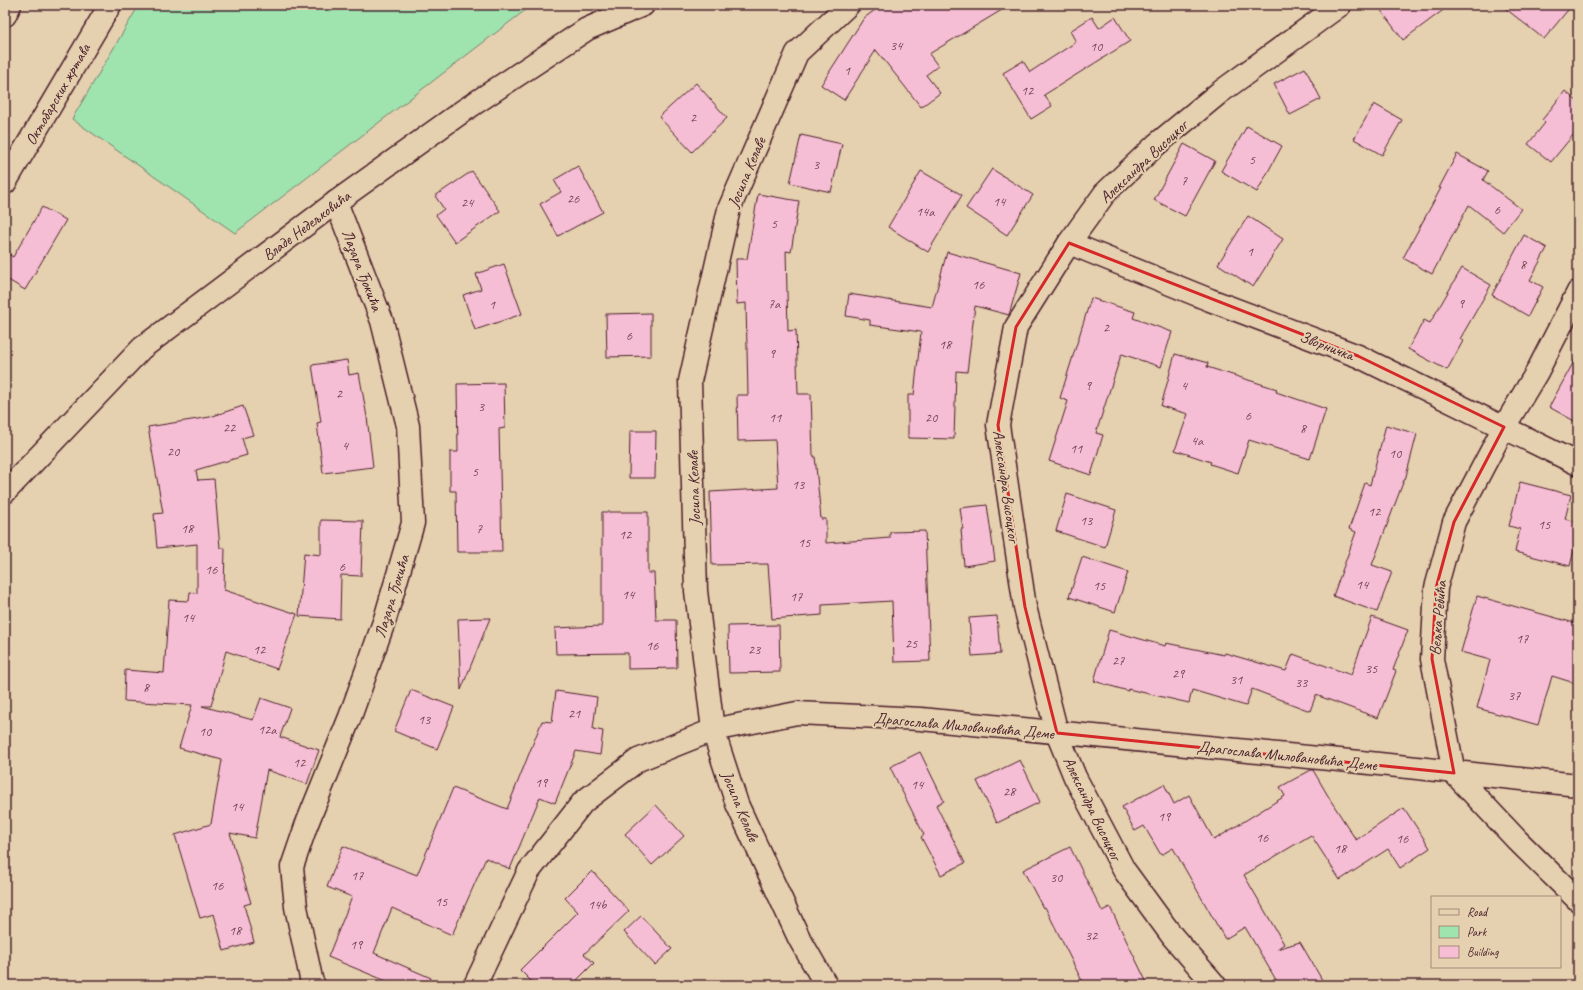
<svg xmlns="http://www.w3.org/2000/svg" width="1583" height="990" viewBox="0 0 1583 990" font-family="Caveat,sans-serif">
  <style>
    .green { fill: #9fe3af; stroke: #74816d }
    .building { fill: #f6bed4; stroke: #4a1f2b }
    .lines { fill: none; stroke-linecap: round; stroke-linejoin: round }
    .minor-casing { stroke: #4a1f2b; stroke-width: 25 }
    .minor { stroke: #e5d0af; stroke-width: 22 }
    .marked { fill: none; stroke: #d62828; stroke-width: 3; stroke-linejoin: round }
    .labels { text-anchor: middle; stroke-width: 4; stroke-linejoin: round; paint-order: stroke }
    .number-label { font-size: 14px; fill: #754755 }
    .street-label { font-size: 16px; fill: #4a1f2b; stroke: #e5d0af }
  </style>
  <rect width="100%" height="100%" fill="#e5d0af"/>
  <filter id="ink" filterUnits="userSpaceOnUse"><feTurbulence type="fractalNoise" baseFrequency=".025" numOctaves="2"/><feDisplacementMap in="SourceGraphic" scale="8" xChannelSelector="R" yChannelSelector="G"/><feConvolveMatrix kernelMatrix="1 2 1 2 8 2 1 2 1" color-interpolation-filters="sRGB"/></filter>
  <g filter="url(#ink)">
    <path class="green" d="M 139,5 L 532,5 L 235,233 L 72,119 Z"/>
    <g class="building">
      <path d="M 882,5 L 1010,5 L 929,54 L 938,66 L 926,75 L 940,93 L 921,107 L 876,50 L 844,100 L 821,85 L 864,18 Z"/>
      <path d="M 1377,5 L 1450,5 L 1403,40 Z"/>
      <path d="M 1501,5 L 1572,5 L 1544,39 Z"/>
      <path d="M 1092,17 L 1099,28 L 1115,17 L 1130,41 L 1044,95 L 1052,106 L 1031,119 L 1003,73 L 1023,61 L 1030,72 L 1076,42 L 1070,31 Z"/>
      <path d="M 1305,68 L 1321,99 L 1290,115 L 1274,84 Z"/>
      <path d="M 696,83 L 727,118 L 692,152 L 659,117 Z"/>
      <path d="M 1565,91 L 1578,102 L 1578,129 L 1551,162 L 1528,144 L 1545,123 L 1542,120 Z"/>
      <path d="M 1374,104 L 1402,120 L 1382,155 L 1354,139 Z"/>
      <path d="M 1247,126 L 1282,146 L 1257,192 L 1221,171 Z"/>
      <path d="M 801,135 L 842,144 L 831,192 L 790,183 Z"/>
      <path d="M 1184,144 L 1215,161 L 1185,216 L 1154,200 Z"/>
      <path d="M 1457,154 L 1488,171 L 1483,180 L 1521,209 L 1503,232 L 1469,205 L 1432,274 L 1403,258 L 1441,188 L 1439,188 Z"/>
      <path d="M 578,166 L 603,212 L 558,236 L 540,204 L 561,192 L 554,180 Z"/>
      <path d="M 992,169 L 1033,195 L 1007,235 L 966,208 Z"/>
      <path d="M 472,171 L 500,211 L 455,242 L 436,215 L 444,209 L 435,196 Z"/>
      <path d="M 921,171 L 962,195 L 928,252 L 888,227 Z"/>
      <path d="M 758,194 L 799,201 L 791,252 L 786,251 L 788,331 L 796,330 L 798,394 L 811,394 L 813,456 L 815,456 L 821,519 L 826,519 L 826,543 L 890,538 L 890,532 L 925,531 L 930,661 L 894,662 L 892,601 L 822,605 L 822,615 L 772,619 L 768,564 L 712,565 L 710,492 L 778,488 L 775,440 L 738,441 L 737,395 L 748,395 L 746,303 L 737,304 L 736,259 L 747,259 Z"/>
      <path d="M 42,207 L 66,220 L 25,290 L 5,278 L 5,252 L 13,257 Z"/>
      <path d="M 1248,216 L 1283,239 L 1253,287 L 1218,264 Z"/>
      <path d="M 1524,235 L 1547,248 L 1530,280 L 1543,287 L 1528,316 L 1492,295 Z"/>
      <path d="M 947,252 L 1021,273 L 1009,315 L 975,306 L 967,372 L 956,371 L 954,439 L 908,438 L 908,395 L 914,395 L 921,332 L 870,325 L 870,320 L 846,316 L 849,294 L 932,307 Z"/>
      <path d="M 504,264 L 522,314 L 475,330 L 463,295 L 481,289 L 476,274 Z"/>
      <path d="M 1462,268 L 1491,285 L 1460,339 L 1463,341 L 1447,370 L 1408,349 L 1424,320 L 1430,323 Z"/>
      <path d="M 1091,298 L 1135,312 L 1133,318 L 1172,332 L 1161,367 L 1122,354 L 1121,355 L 1096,433 L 1103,435 L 1091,475 L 1049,461 L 1068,401 L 1060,398 Z"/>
      <path d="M 651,313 L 651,356 L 607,357 L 606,314 Z"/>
      <path d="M 1175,354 L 1208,363 L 1207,367 L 1277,389 L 1276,392 L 1326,409 L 1310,459 L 1249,440 L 1238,473 L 1210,464 L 1211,462 L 1175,450 L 1188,414 L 1161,406 Z"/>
      <path d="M 1578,354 L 1578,423 L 1549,407 Z"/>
      <path d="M 347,360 L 349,375 L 359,373 L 367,417 L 373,467 L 323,473 L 317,423 L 321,422 L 312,365 Z"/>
      <path d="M 504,383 L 505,428 L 499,429 L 502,552 L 457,552 L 456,491 L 450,491 L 450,452 L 458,452 L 457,384 Z"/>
      <path d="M 243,406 L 253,435 L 242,438 L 247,455 L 196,470 L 198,481 L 198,480 L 214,479 L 220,548 L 225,548 L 224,590 L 297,614 L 277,669 L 226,651 L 211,706 L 202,706 L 253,720 L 261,698 L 290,708 L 280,737 L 319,750 L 307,784 L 267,770 L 255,838 L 230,833 L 251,903 L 244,905 L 254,942 L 224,951 L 214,914 L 200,918 L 175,835 L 211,824 L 222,760 L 179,748 L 192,705 L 124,701 L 125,670 L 164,673 L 169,600 L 189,601 L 190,592 L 197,593 L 197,544 L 157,548 L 154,514 L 163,513 L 148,427 L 210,417 Z"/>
      <path d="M 1386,425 L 1417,434 L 1405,480 L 1404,480 L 1372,565 L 1392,572 L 1377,612 L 1333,596 L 1356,532 L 1349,529 L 1365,483 L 1370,485 Z"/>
      <path d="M 630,431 L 656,431 L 655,478 L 629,478 Z"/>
      <path d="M 1520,482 L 1571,495 L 1565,519 L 1578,522 L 1578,535 L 1570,566 L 1515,552 L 1520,529 L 1509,526 Z"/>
      <path d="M 1067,494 L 1116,510 L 1105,547 L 1056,531 Z"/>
      <path d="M 987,505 L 995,561 L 964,566 L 961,529 L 963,529 L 960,508 Z"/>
      <path d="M 602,512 L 648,512 L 648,573 L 654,573 L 656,620 L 676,620 L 677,668 L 628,669 L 628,653 L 556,654 L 555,628 L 602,626 Z"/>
      <path d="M 321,520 L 363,521 L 361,576 L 341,575 L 340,619 L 299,616 L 304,553 L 321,555 Z"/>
      <path d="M 1082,557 L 1128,572 L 1115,612 L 1069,597 Z"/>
      <path d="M 1477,596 L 1578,624 L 1578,684 L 1552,676 L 1538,725 L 1477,708 L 1490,660 L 1461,652 Z"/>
      <path d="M 997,616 L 1000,654 L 972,656 L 969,618 Z"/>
      <path d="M 1372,617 L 1408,630 L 1393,670 L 1396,671 L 1378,718 L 1316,695 L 1310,711 L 1252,689 L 1246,706 L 1192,690 L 1189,703 L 1128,689 L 1128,691 L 1094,681 L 1109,630 L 1165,646 L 1166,643 L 1224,655 L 1225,653 L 1286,671 L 1293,654 L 1351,675 Z"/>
      <path d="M 490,618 L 461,690 L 458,619 Z"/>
      <path d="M 779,625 L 780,672 L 729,673 L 728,626 Z"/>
      <path d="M 411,690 L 454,707 L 437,749 L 394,731 Z"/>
      <path d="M 556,691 L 597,697 L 593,729 L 603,731 L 600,755 L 576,751 L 555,803 L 540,797 L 510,869 L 486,858 L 452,935 L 392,908 L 374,953 L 431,978 L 428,985 L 396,985 L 328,957 L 352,897 L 327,887 L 343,846 L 417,875 L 453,788 L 507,809 L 542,721 L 552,722 Z"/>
      <path d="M 920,752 L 944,801 L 936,805 L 965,863 L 941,875 L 921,837 L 924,835 L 890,767 Z"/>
      <path d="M 1020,760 L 1040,802 L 997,823 L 977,781 Z"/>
      <path d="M 1311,770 L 1313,770 L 1331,801 L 1356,840 L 1404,808 L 1430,848 L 1400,868 L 1388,849 L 1340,880 L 1311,835 L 1244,875 L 1284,944 L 1277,949 L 1300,942 L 1325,985 L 1279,985 L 1245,927 L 1225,939 L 1173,848 L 1161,855 L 1144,826 L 1135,831 L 1122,807 L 1164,784 L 1174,804 L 1189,795 L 1214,840 L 1285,796 L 1280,787 Z"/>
      <path d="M 656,805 L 684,836 L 652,865 L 625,834 Z"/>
      <path d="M 1070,847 L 1102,911 L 1110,907 L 1148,985 L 1084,985 L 1045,907 L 1043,908 L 1023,870 Z"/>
      <path d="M 592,871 L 629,911 L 584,954 L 594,963 L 572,985 L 535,985 L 520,970 L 578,912 L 565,898 Z"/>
      <path d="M 641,916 L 672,949 L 655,965 L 624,932 Z"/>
    </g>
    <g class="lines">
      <g class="minor-casing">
        <g id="minor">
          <path d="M 5,15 L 10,5"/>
          <path d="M 5,183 L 110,5"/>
          <path d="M 1069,243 L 1210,300 L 1358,356 L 1578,464"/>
          <path d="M 1578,292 L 1537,372 L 1504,427 L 1454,522 L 1436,588 L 1432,659 L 1454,773 L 1517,840 L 1578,900"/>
          <path d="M 5,492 L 142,348 L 336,202 L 463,111 L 587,29 L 643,5"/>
          <path d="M 314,985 L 312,983 L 296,907 L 292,867 L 306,826 L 350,717 L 385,619 L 413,523 L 408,426 L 382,321 L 336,202"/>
          <path d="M 475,985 L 529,871 L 583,802 L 638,760 L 713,730 L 797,713 L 921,719 L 1360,762 L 1578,785"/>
          <path d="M 826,985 L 799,938 L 737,804 L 713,730 L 696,591 L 690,381 L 729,209 L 797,53 L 848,5"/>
          <path d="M 1215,985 L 1173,937 L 1124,870 L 1075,777 L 1057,733 L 1025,607 L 998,425 L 1016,327 L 1069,243 L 1105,193 L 1157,144 L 1219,93 L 1340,5"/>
        </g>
      </g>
      <use href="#minor" class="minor"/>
    </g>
  </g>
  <path class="marked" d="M 1069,243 L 1358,356 L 1504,427 L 1454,522 L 1436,588 L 1432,659 L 1454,773 L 1057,733 L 1025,607 L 998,425 L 1016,327 Z"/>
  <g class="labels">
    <g class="number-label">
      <text x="896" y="50">34</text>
      <text x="1096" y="51">10</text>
      <text x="847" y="75">1</text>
      <text x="1027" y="95">12</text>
      <text x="693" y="122">2</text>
      <text x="1252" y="164">5</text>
      <text x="816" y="169">3</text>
      <text x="1184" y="185">7</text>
      <text x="573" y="203">26</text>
      <text x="999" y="206">14</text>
      <text x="467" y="207">24</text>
      <text x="1497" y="214">6</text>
      <text x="925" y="216">14a</text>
      <text x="774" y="228">5</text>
      <text x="1250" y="256">1</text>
      <text x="1523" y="269">8</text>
      <text x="978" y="289">16</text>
      <text x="774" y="308">7a</text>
      <text x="1461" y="308">9</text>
      <text x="492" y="309">1</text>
      <text x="1106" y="332">2</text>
      <text x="629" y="340">6</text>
      <text x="945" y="349">18</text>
      <text x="772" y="358">9</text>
      <text x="1088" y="390">9</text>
      <text x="1184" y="390">4</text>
      <text x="339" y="398">2</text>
      <text x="481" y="411">3</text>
      <text x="1248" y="420">6</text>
      <text x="775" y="422">11</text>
      <text x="931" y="422">20</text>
      <text x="229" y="432">22</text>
      <text x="1303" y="433">8</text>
      <text x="1197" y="445">4a</text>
      <text x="345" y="450">4</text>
      <text x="1076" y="453">11</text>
      <text x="173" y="456">20</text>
      <text x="1395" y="458">10</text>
      <text x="475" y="476">5</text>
      <text x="798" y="489">13</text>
      <text x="1374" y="516">12</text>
      <text x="1086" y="525">13</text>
      <text x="1544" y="529">15</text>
      <text x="187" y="533">18</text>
      <text x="479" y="533">7</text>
      <text x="625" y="539">12</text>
      <text x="804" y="547">15</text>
      <text x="342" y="571">6</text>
      <text x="211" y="574">16</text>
      <text x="1362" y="589">14</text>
      <text x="1099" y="590">15</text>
      <text x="628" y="599">14</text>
      <text x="796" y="601">17</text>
      <text x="188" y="622">14</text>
      <text x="1522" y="643">17</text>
      <text x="911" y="648">25</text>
      <text x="652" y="650">16</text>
      <text x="259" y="654">12</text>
      <text x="754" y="654">23</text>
      <text x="1118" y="665">27</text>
      <text x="1371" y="673">35</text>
      <text x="1178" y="678">29</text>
      <text x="1236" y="684">31</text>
      <text x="1301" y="687">33</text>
      <text x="146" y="692">8</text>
      <text x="1514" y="700">37</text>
      <text x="574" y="718">21</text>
      <text x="424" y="724">13</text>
      <text x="267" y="734">12a</text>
      <text x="205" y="736">10</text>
      <text x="299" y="767">12</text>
      <text x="541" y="787">19</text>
      <text x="917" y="789">14</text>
      <text x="1009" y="796">28</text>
      <text x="237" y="811">14</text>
      <text x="1164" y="821">19</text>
      <text x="1262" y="842">16</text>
      <text x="1402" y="843">16</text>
      <text x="1340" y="853">18</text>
      <text x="357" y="880">17</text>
      <text x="1056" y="882">30</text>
      <text x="217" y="890">16</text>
      <text x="441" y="906">15</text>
      <text x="597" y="909">14b</text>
      <text x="235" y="935">18</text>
      <text x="1091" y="940">32</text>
      <text x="356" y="949">19</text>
    </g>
    <g class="street-label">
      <text transform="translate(57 94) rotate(-60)" y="6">Октобарских жртава</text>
      <text transform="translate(1143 161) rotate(-43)" y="6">Александра Висоцког</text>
      <text transform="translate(746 172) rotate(-67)" y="6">Јосипа Келаве</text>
      <text transform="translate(306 225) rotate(-37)" y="6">Владе Недељковића</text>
      <text transform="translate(363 270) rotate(69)" y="6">Лазара Ђокића</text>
      <text transform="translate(1327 345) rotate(21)" y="6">Зворничка</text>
      <text transform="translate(1007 486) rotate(82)" y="6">Александра Висоцког</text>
      <text transform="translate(693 488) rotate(-92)" y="6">Јосипа Келаве</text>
      <text transform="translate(391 596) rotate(-73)" y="6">Лазара Ђокића</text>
      <text transform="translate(1437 618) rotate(-85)" y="6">Вељка Ребића</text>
      <text transform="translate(964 725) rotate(5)" y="6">Драгослава Миловановића Деме</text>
      <text transform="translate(1287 755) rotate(6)" y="6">Драгослава Миловановића Деме</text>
      <text transform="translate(741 806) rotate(68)" y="6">Јосипа Келаве</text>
      <text transform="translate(1093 808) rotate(64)" y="6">Александра Висоцког</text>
    </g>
  </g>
  <rect width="1583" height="990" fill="none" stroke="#e5d0af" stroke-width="20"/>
  <rect x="10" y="10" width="1563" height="970" fill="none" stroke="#4a1f2b" stroke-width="1.5" filter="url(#ink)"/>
  <rect x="1431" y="896" width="130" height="72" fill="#e5d0af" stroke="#a7897a"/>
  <rect x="1439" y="909" width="20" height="6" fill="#e5d0af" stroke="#a7897a"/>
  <text x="1467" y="916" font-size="12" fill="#4a1f2b">Road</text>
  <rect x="1439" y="926" width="20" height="12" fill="#9fe3af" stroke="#a7897a"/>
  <text x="1467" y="936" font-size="12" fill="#4a1f2b">Park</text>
  <rect x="1439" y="946" width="20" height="12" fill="#f6bed4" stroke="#a7897a"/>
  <text x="1467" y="956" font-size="12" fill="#4a1f2b">Building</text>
</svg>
